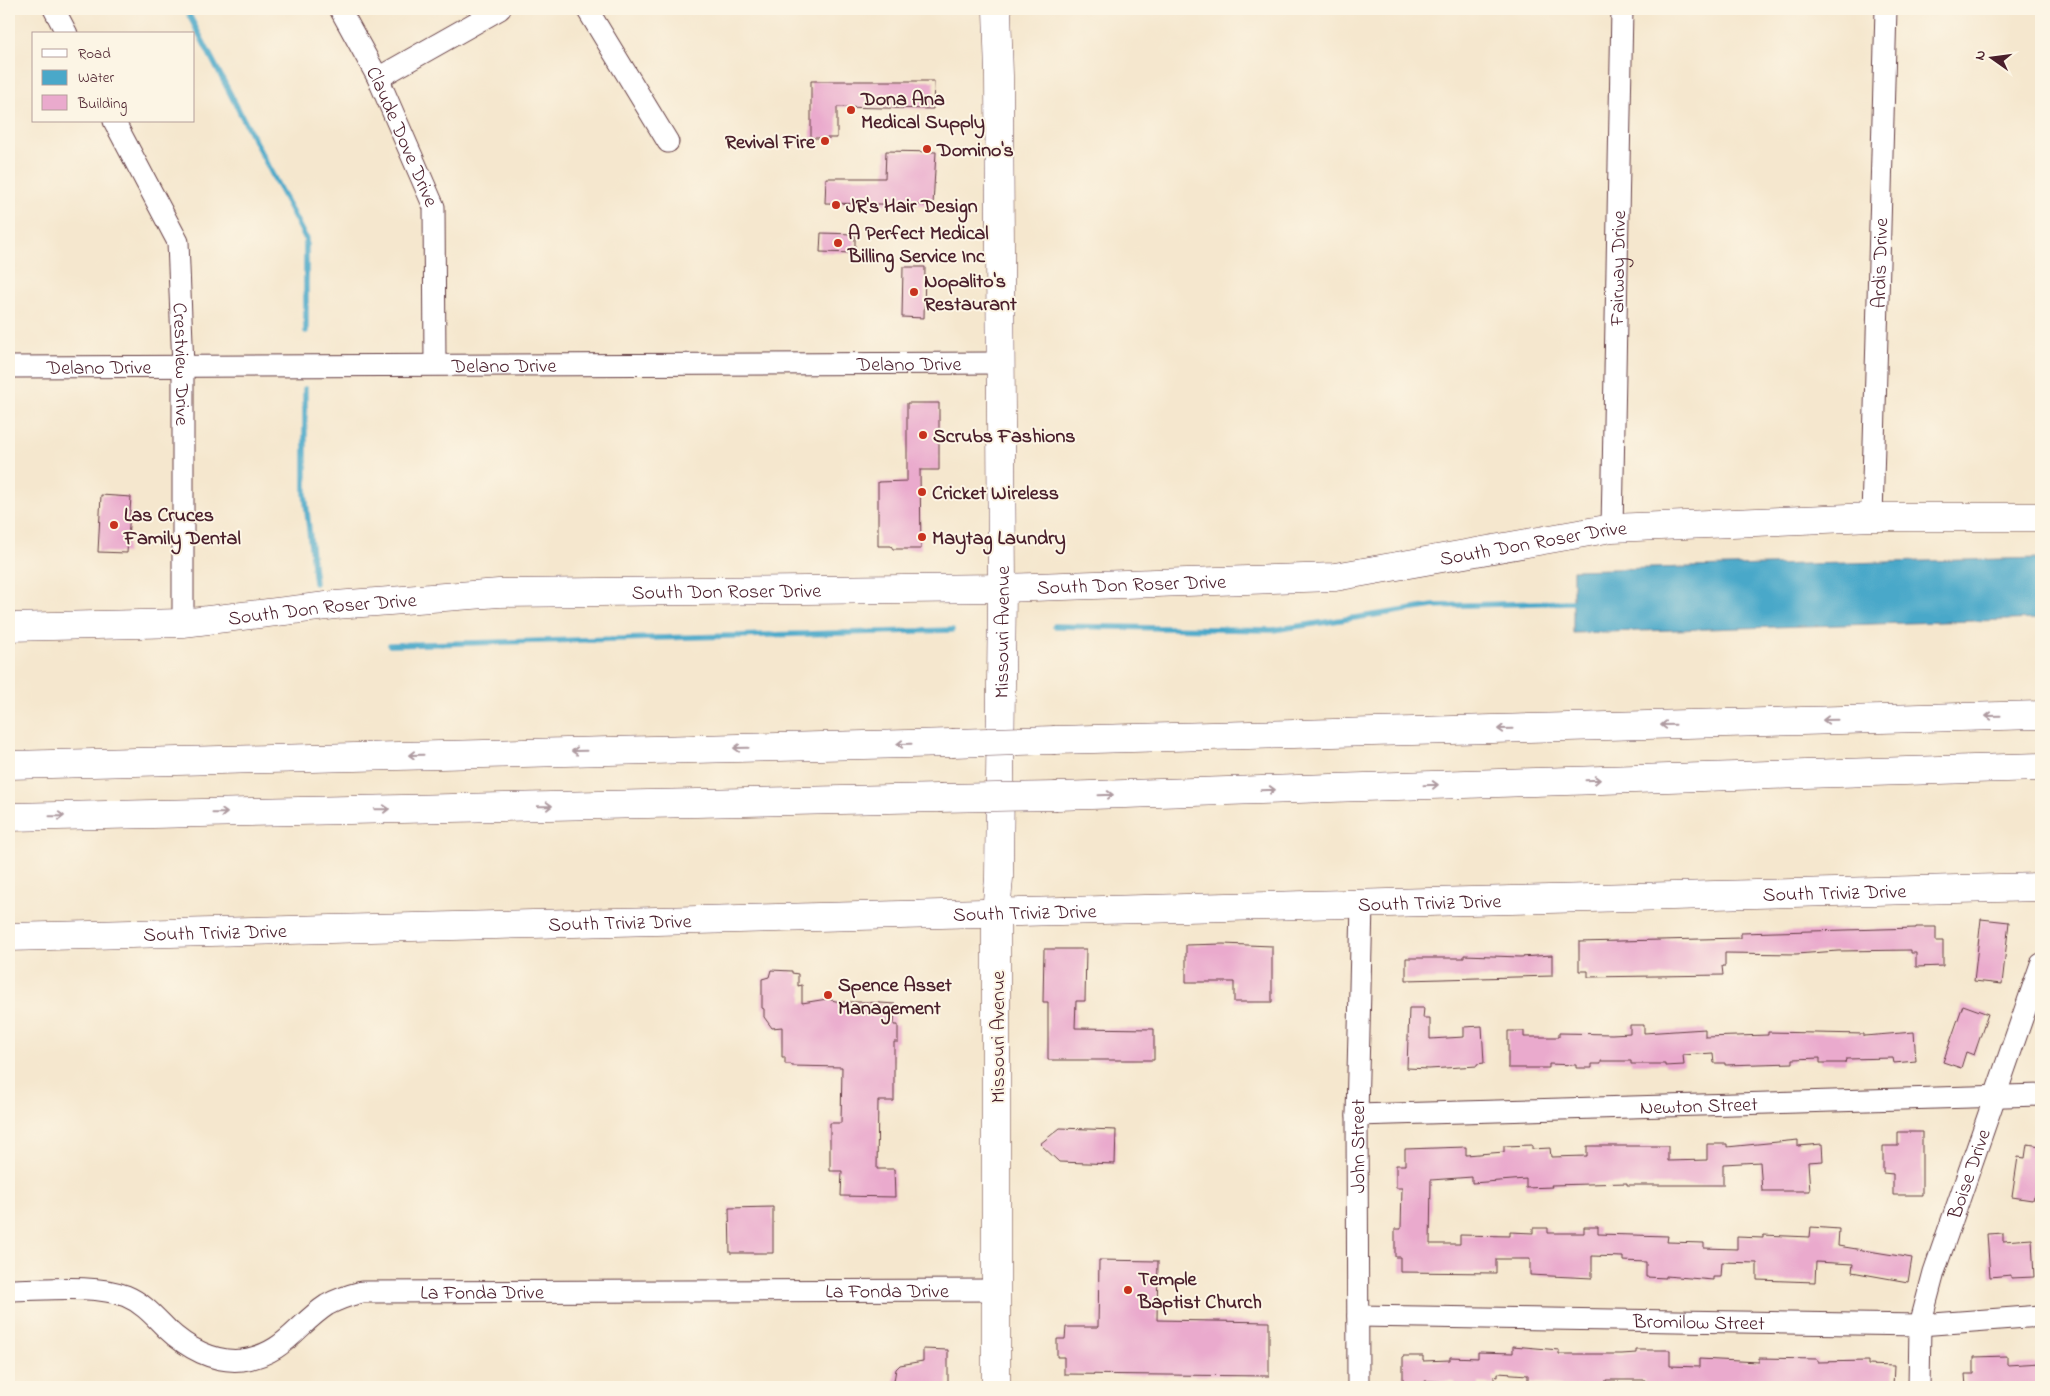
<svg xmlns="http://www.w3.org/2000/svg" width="2050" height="1396" viewBox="0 0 2050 1396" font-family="'Indie Flower',sans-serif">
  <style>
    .water { fill: #4aa8c9; stroke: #4a647a }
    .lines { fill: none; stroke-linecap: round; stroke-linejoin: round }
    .stream { stroke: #4aa8c9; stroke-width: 5.5 }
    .building { fill: #eaaacd }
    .street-casing { stroke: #643d43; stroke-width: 23 }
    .secondary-casing { stroke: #643d43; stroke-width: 29 }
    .highway-casing { stroke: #643d43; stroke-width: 29 }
    .street { stroke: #fff; stroke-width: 21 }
    .secondary { stroke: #fff; stroke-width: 28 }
    .highway { stroke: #fff; stroke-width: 28 }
    .highway-bridge-casing { stroke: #643d43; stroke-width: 29; stroke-linecap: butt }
    .highway-bridge { stroke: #fff; stroke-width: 28 }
    .oneway { stroke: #ae9aa0 }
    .poi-dot { fill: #c8321e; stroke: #fcf5e5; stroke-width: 2 }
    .labels { text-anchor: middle; stroke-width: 4; stroke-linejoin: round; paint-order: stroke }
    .poi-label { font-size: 20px; font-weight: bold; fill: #4a1f2b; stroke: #fcf5e5; text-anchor: start }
    .street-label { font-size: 20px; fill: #4a1f2b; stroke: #fcf5e5 }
  </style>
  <rect width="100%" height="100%" fill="#fcf5e5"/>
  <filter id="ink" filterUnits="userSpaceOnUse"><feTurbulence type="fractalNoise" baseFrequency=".02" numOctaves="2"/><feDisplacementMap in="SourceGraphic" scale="10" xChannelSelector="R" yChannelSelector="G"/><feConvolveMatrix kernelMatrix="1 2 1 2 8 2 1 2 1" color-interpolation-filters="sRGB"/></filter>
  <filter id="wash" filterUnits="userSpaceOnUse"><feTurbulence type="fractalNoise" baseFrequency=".0096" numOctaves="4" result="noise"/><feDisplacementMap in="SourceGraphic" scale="20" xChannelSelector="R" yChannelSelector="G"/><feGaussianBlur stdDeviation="1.12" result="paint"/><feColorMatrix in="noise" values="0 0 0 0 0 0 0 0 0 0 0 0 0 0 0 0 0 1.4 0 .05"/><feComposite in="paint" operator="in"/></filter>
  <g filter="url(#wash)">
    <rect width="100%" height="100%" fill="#f5e7ce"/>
    <path class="water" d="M 2041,558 L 2041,619 L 1573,633 L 1573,570 Z"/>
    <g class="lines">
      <g class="stream">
        <path d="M 186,9 L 306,239 L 306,331"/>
        <path d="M 305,389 L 305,493 L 315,583"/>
        <path d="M 1055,626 L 1273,630 L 1434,606 L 1573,602"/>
        <path d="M 390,645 L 952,630"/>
      </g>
    </g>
    <g id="blocks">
      <g class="building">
        <path d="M 811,81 L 934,81 L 933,109 L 837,107 L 837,138 L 811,138 Z"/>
        <path d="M 886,151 L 936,152 L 933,205 L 825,203 L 826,178 L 885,178 Z"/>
        <path d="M 821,233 L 855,234 L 855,253 L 820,252 Z"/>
        <path d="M 903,267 L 925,267 L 924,318 L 902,317 Z"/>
        <path d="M 907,403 L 939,403 L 939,470 L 920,470 L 921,549 L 893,549 L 891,546 L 878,546 L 878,482 L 907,481 Z"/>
        <path d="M 101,495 L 131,497 L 127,553 L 98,552 Z"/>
        <path d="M 1981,919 L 2009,922 L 2002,984 L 1974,981 Z"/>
        <path d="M 1916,927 L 1936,927 L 1936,941 L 1943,941 L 1943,966 L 1916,967 L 1916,953 L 1911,953 L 1911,950 L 1838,951 L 1796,954 L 1725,953 L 1725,966 L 1722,966 L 1723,975 L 1588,977 L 1588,971 L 1579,971 L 1579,942 L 1741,938 L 1741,933 L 1916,928 Z"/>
        <path d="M 1223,944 L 1272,946 L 1272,1002 L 1234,1002 L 1234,982 L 1186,982 L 1186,945 Z"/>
        <path d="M 1044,949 L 1086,949 L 1085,1001 L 1076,1001 L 1075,1028 L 1154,1029 L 1154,1060 L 1048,1060 L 1048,1002 L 1043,1002 Z"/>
        <path d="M 1464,955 L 1520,957 L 1552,955 L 1552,976 L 1406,980 L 1406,958 L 1464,958 Z"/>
        <path d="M 771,970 L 792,971 L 792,973 L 798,974 L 798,986 L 802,985 L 802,1003 L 827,999 L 840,1002 L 866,1002 L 895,1004 L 894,1025 L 898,1025 L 898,1042 L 894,1042 L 894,1101 L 878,1101 L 877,1169 L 894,1169 L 895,1197 L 841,1196 L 842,1171 L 830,1171 L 830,1123 L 841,1123 L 842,1067 L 792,1066 L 791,1064 L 785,1064 L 785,1057 L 782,1057 L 782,1027 L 772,1028 L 764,1017 L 764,1009 L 762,1008 L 762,979 L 769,977 Z"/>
        <path d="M 1963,1005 L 1988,1014 L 1974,1055 L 1966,1052 L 1961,1068 L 1943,1062 Z"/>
        <path d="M 1409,1008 L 1424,1008 L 1423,1018 L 1430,1018 L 1430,1039 L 1464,1037 L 1464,1027 L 1482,1026 L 1484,1063 L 1477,1064 L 1477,1066 L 1429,1069 L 1407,1068 Z"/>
        <path d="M 1630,1025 L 1644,1025 L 1644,1033 L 1705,1029 L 1705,1037 L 1768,1035 L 1768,1032 L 1864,1034 L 1864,1036 L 1914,1032 L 1916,1061 L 1894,1063 L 1893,1058 L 1846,1059 L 1845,1063 L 1820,1063 L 1820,1058 L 1793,1059 L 1793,1063 L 1725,1065 L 1725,1063 L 1714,1063 L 1713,1053 L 1683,1055 L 1684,1065 L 1665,1066 L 1665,1064 L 1631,1064 L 1631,1061 L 1601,1061 L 1601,1064 L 1592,1064 L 1592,1068 L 1576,1068 L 1576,1065 L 1549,1064 L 1549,1068 L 1508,1068 L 1508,1031 L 1524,1031 L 1524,1037 L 1559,1037 L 1559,1033 L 1612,1034 L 1630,1033 Z"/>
        <path d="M 1060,1128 L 1116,1130 L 1115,1164 L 1059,1162 L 1040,1144 Z"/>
        <path d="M 1898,1132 L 1922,1132 L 1922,1195 L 1893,1195 L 1893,1174 L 1883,1173 L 1883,1146 L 1898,1146 Z"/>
        <path d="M 1798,1140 L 1798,1146 L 1822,1144 L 1823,1161 L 1808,1162 L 1810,1191 L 1762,1191 L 1760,1162 L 1723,1164 L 1723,1185 L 1627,1185 L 1627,1183 L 1551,1185 L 1552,1187 L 1526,1188 L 1526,1179 L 1472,1183 L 1472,1177 L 1431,1180 L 1430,1244 L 1460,1244 L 1460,1235 L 1510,1236 L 1510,1232 L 1533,1233 L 1533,1228 L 1548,1228 L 1548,1233 L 1584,1233 L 1584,1227 L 1598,1227 L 1598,1234 L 1668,1236 L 1667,1242 L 1704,1243 L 1704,1248 L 1737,1249 L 1737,1237 L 1763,1238 L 1763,1235 L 1810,1237 L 1811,1227 L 1839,1229 L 1838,1246 L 1912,1258 L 1908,1282 L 1852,1272 L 1853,1264 L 1816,1262 L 1815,1282 L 1757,1280 L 1757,1263 L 1722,1262 L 1721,1277 L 1713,1277 L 1713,1280 L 1666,1276 L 1666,1278 L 1646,1277 L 1646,1262 L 1623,1261 L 1623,1257 L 1592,1256 L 1592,1278 L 1530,1275 L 1530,1259 L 1496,1259 L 1496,1273 L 1400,1272 L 1400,1257 L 1395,1257 L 1395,1229 L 1401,1229 L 1402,1188 L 1396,1188 L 1396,1165 L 1405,1165 L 1405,1149 L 1466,1147 L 1466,1155 L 1504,1152 L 1504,1146 L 1532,1145 L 1532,1149 L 1550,1148 L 1551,1157 L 1587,1156 L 1587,1146 L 1668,1146 L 1668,1161 L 1707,1160 L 1707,1144 L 1727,1144 L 1727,1147 Z"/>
        <path d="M 2027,1144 L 2041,1146 L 2041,1197 L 2033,1196 L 2032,1200 L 2012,1197 L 2018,1157 L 2025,1158 Z"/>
        <path d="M 773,1207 L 773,1253 L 730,1253 L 729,1208 Z"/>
        <path d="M 2003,1233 L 2003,1241 L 2032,1239 L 2034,1277 L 2011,1278 L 2011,1275 L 1990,1277 L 1987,1234 Z"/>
        <path d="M 1099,1260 L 1158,1261 L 1157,1320 L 1269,1322 L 1269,1376 L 1064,1374 L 1064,1357 L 1057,1357 L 1057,1339 L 1065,1339 L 1066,1327 L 1098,1327 Z"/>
        <path d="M 1513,1346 L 1559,1350 L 1559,1354 L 1622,1354 L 1636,1353 L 1636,1350 L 1670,1350 L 1670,1366 L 1699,1367 L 1699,1359 L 1759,1362 L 1759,1358 L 1818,1359 L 1818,1362 L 1868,1361 L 1868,1365 L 1894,1366 L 1893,1387 L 1645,1387 L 1645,1380 L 1606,1380 L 1606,1386 L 1561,1386 L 1561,1385 L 1528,1382 L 1528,1375 L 1498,1373 L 1498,1377 L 1494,1376 L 1494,1384 L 1479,1383 L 1479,1387 L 1455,1387 L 1455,1382 L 1425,1381 L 1425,1387 L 1403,1387 L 1403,1356 L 1423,1356 L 1423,1361 L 1450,1360 L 1450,1357 L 1478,1358 L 1478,1352 L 1513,1353 Z"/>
        <path d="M 923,1349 L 948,1350 L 948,1387 L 893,1387 L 896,1369 L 900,1365 L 923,1361 Z"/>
        <path d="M 2007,1356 L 2007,1365 L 2041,1363 L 2041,1387 L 1966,1387 L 1965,1374 L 1974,1374 L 1974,1357 Z"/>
      </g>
    </g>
  </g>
  <g filter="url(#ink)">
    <use href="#blocks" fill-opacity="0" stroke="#643d43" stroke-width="1"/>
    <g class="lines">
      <g class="street-casing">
        <g id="street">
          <path d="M 54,9 L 67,34"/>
          <path id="s1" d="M 340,9 L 378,78 L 434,207 L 435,364"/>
          <path d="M 587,9 L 668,142"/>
          <path d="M 378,78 L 500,9"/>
          <path id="s2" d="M 114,121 L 178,242 L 183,367 L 183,623"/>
          <path id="s3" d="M 9,367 L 1000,363"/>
          <path id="s4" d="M 1872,517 L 1886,9"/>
          <path id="s5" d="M 1612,528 L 1622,9"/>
          <path id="s6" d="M 1357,1115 L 2041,1095"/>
          <path id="s7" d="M 9,1290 C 43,1290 95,1284 126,1296 C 143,1303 154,1316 167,1329 C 187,1348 214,1363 242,1360 C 285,1354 296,1325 327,1305 C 338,1299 350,1295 362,1292 L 996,1290"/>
          <path id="s8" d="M 1358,1316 L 1920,1325 L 2041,1316"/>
          <path id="s9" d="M 1358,1387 L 1357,1115 L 1362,904"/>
          <path id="s10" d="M 1919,1387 L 1920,1325 L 1934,1272 L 2041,964"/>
        </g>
      </g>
      <g class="secondary-casing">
        <g id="secondary">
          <path id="s11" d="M 9,627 L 183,623 L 335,605 L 499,593 L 1002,588 L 1335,577 L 1612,528 L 1872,517 L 2041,517"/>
          <path id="s12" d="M 9,937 L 2041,887"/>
          <path id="s13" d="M 996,1387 L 996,913 L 999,878 L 1002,588 L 999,76 L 997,9"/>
        </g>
      </g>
      <g class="highway-casing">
        <g id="highway">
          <path d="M 1055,740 L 2041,715"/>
          <path d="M 9,765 L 952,743"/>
          <path d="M 1057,796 L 2041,767"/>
          <path d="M 9,817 L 939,798"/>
        </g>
      </g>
      <use href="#street" class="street"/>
      <use href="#secondary" class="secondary"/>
      <use href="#highway" class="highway"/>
      <g class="highway-bridge-casing">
        <g id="highway-bridge">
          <path d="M 952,743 L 1055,740"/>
          <path d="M 939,798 L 1057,796"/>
        </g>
      </g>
      <use href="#highway-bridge" class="highway-bridge"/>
    </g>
    <defs><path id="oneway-shaft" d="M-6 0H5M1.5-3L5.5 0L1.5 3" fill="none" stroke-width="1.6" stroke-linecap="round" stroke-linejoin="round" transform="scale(1.25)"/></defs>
    <g class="oneway">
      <use href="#oneway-shaft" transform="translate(1993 716) rotate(179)"/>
      <use href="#oneway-shaft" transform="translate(1830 720) rotate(179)"/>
      <use href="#oneway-shaft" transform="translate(1668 725) rotate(179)"/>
      <use href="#oneway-shaft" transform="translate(1505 729) rotate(179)"/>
      <use href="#oneway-shaft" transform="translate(904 744) rotate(179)"/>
      <use href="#oneway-shaft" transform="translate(741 748) rotate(179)"/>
      <use href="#oneway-shaft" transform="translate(579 751) rotate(179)"/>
      <use href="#oneway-shaft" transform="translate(416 755) rotate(179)"/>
      <use href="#oneway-shaft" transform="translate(1593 780) rotate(-2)"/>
      <use href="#oneway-shaft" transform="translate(1431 785) rotate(-2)"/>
      <use href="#oneway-shaft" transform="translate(1268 790) rotate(-2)"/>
      <use href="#oneway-shaft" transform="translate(1106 795) rotate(-2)"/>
      <use href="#oneway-shaft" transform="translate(545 806) rotate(-1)"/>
      <use href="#oneway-shaft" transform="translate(382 809) rotate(-1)"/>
      <use href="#oneway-shaft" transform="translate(220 813) rotate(-1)"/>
      <use href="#oneway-shaft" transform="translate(57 816) rotate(-1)"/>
    </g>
  </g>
  <g class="poi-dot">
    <circle cx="851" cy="110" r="5"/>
    <circle cx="825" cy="141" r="5"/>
    <circle cx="927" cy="149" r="5"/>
    <circle cx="836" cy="205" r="5"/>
    <circle cx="838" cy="243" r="5"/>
    <circle cx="914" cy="292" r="5"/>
    <circle cx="923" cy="435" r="5"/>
    <circle cx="922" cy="492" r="5"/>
    <circle cx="114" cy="525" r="5"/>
    <circle cx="922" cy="537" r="5"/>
    <circle cx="828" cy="995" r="5"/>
    <circle cx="1128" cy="1290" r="5"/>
  </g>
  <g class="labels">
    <g class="poi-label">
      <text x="861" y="105">Dona Ana<tspan x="861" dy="23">Medical Supply</tspan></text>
      <text x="815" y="148" text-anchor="end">Revival Fire</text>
      <text x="937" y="156">Domino's</text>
      <text x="846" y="212">JR's Hair Design</text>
      <text x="848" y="239">A Perfect Medical<tspan x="848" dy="23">Billing Service Inc</tspan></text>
      <text x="924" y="287">Nopalito's<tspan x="924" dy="23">Restaurant</tspan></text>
      <text x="933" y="442">Scrubs Fashions</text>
      <text x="932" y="499">Cricket Wireless</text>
      <text x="124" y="521">Las Cruces<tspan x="124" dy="23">Family Dental</tspan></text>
      <text x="932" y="544">Maytag Laundry</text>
      <text x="838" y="991">Spence Asset<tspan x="838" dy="23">Management</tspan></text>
      <text x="1138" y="1285">Temple<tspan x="1138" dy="23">Baptist Church</tspan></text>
    </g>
    <g class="street-label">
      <text dy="7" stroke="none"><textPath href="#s1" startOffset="142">Claude Dove Drive</textPath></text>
      <text dy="7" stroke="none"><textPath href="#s4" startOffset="254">Ardis Drive</textPath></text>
      <text dy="7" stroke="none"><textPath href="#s5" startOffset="260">Fairway Drive</textPath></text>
      <text dy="7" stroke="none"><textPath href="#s3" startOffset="900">Delano Drive</textPath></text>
      <text dy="7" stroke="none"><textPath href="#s2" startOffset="259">Crestview Drive</textPath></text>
      <text dy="7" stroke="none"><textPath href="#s3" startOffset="495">Delano Drive</textPath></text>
      <text dy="7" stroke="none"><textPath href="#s3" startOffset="90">Delano Drive</textPath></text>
      <text dy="7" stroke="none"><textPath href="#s11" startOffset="1529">South Don Roser Drive</textPath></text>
      <text dy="7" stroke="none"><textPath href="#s11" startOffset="1124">South Don Roser Drive</textPath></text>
      <text dy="7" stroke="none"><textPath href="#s11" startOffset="719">South Don Roser Drive</textPath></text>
      <text dy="7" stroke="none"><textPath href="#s11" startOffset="314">South Don Roser Drive</textPath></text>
      <text dy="7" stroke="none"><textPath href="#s13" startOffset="755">Missouri Avenue</textPath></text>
      <text dy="7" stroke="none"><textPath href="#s12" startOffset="1826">South Triviz Drive</textPath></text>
      <text dy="7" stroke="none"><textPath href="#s12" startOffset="1421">South Triviz Drive</textPath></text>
      <text dy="7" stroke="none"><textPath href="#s12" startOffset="1016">South Triviz Drive</textPath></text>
      <text dy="7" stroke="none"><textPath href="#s12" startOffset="611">South Triviz Drive</textPath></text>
      <text dy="7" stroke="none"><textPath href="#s12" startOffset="206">South Triviz Drive</textPath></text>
      <text transform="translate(997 1037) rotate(-90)" y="7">Missouri Avenue</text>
      <text dy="7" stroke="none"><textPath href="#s6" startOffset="342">Newton Street</textPath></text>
      <text dy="7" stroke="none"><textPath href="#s9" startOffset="241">John Street</textPath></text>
      <text dy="7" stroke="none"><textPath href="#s10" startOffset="221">Boise Drive</textPath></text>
      <text dy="7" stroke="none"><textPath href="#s7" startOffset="920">La Fonda Drive</textPath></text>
      <text dy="7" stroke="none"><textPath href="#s7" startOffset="515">La Fonda Drive</textPath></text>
      <text dy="7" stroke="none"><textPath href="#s8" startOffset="341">Bromilow Street</textPath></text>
    </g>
  </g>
  <rect width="2050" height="1396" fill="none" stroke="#fcf5e5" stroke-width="30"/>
  <rect x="32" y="32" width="162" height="90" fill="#fcf5e5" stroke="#b59f9b"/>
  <rect x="42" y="49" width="25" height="8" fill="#ffffff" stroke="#b59f9b"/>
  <text x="78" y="58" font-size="15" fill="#4a1f2b">Road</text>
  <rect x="42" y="70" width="25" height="15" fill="#4aa8c9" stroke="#b59f9b"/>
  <text x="78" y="82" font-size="15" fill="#4a1f2b">Water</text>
  <rect x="42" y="95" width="25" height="15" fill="#eaaacd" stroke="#b59f9b"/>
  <text x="78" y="108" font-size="15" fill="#4a1f2b">Building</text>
  <g transform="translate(1992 58) rotate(284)" stroke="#fcf5e5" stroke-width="4" paint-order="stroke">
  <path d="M0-4L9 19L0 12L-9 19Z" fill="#4a1f2b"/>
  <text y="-8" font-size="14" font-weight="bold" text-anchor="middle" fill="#4a1f2b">N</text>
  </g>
</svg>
